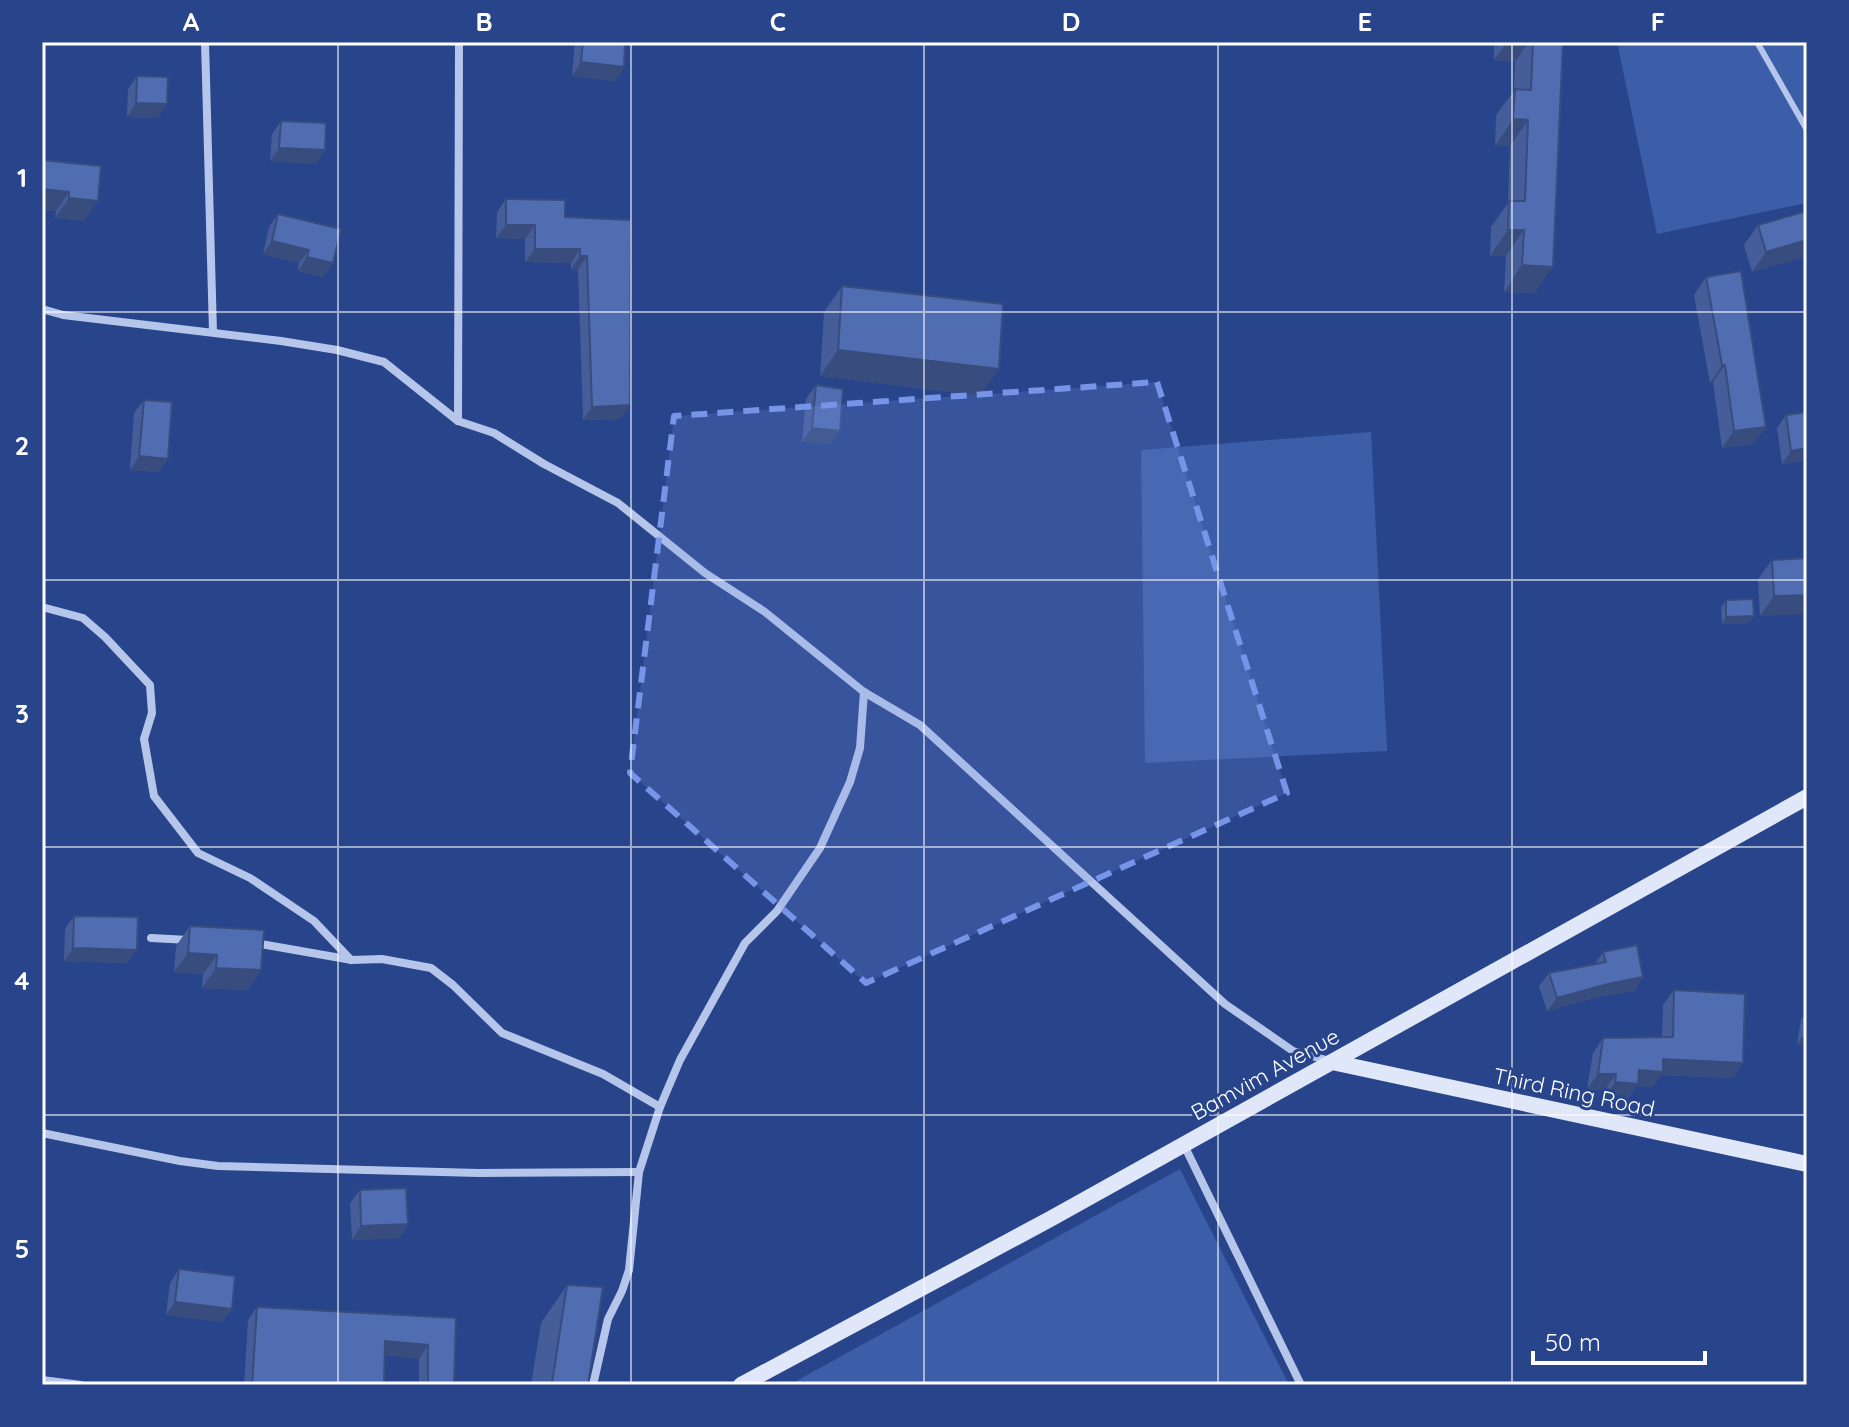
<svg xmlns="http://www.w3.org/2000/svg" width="1849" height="1427" viewBox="0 0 1849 1427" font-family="Quicksand,sans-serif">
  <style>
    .green { fill: #3c5da7 }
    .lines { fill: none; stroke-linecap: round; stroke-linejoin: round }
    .lane { stroke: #b6c6ea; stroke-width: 6 }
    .street { stroke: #b6c6ea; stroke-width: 8 }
    .secondary { stroke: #e0e7f8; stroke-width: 16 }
    .wall { fill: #455e99 }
    .shaded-wall { fill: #384c7d }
    .building { fill: #506db2; stroke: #384c7d; stroke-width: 2 }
    .marked { fill: #7795e8; fill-opacity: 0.2; stroke: #7795e8; stroke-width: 6; stroke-dasharray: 16 10; stroke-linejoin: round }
    .grid { fill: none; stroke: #fff; stroke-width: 2; stroke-opacity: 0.55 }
    .labels { text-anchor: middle; stroke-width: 6; stroke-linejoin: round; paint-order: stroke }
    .street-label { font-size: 22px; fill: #fff; stroke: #28448b }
    .neatline { fill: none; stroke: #fff; stroke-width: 3 }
    .grid-label { font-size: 26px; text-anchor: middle; font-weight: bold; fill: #fff }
  </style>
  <rect width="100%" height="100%" fill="#28448b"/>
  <g class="green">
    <path d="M 1617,42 L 1807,42 L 1807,203 L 1657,234 Z"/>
    <path d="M 1371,432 L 1387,751 L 1145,763 L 1141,450 Z"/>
    <path d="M 1180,1169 L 1289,1385 L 789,1385 Z"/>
  </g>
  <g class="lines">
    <path class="lane" d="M 1757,42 L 1807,130"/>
    <g class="street">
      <path d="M 205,42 L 213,332"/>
      <path d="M 42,309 L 63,315 L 281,341 L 337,350 L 384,362 L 458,421 L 494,433 L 544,464 L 618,503 L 705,573 L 765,612 L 864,692 L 920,725 L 1225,1004 L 1293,1051 L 1330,1061"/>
      <path d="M 458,421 L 459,42"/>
      <path d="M 42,607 L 83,618 L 105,637 L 150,685 L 152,713 L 144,739 L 154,796 L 198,853 L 250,878 L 314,921 L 351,960"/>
      <path d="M 151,938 L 189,940"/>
      <path d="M 255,943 L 352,960 L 382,959 L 431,968 L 453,985 L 502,1033 L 603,1074 L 660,1107"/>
      <path d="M 42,1133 L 180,1161 L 218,1166 L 479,1173 L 639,1172"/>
      <path d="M 1184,1145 L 1301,1385"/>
      <path d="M 42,1380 L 81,1385"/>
      <path d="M 593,1385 L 608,1319 L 622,1291 L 629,1270 L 639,1172 L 660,1107 L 680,1060 L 745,943 L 777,911 L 820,848 L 850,782 L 860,748 L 864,692"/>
    </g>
    <g class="secondary">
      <path d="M 1332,1062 L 1807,1164"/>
      <path d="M 741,1385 L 1052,1218 L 1807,797"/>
    </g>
  </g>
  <g class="wall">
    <path d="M 575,42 L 625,42 L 624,67 L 615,81 L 572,76 Z"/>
    <path d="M 1494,42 L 1564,42 L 1535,293 L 1504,292 L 1506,256 L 1490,256 L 1491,227 L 1508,203 L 1510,146 L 1495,146 L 1496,115 L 1514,91 L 1515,62 L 1494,60 Z"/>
    <path d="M 137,76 L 158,118 L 127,117 L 128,89 Z"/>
    <path d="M 281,121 L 316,164 L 270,161 L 272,134 Z"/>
    <path d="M 101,166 L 84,221 L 55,218 L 56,211 L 42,210 Z"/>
    <path d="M 506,199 L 565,217 L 631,220 L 620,419 L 583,420 L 578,270 L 571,269 L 571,263 L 525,262 L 525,239 L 496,238 L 497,212 Z"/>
    <path d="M 1807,211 L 1807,256 L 1752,272 L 1744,245 L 1758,225 Z"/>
    <path d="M 278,214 L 333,263 L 323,277 L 298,271 L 299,263 L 263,254 L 269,227 Z"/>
    <path d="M 1706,277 L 1754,444 L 1722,448 L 1713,382 L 1710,383 L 1694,295 Z"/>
    <path d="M 842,286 L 981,396 L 820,376 L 824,312 Z"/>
    <path d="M 816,385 L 840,431 L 831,444 L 802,442 L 806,399 Z"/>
    <path d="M 144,400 L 168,459 L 158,472 L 130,470 L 134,413 Z"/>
    <path d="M 1807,412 L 1807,460 L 1782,464 L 1777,428 L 1786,415 Z"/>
    <path d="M 1807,558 L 1760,616 L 1758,579 L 1772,560 Z"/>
    <path d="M 1726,600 L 1754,616 L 1749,623 L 1722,624 L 1721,607 Z"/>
    <path d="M 74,916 L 127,963 L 64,961 L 65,929 Z"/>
    <path d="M 190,926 L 261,970 L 248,990 L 202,988 L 203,974 L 174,972 L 176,946 Z"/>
    <path d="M 1603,952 L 1643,977 L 1634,991 L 1598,997 L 1547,1011 L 1539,986 L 1549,973 L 1595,964 Z"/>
    <path d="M 1674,990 L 1743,1063 L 1733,1078 L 1661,1075 L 1653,1087 L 1636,1086 L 1627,1100 L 1604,1098 L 1605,1090 L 1587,1089 L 1593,1053 L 1603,1038 L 1662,1037 L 1663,1005 Z"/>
    <path d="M 1807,1011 L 1807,1045 L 1797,1044 L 1801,1020 Z"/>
    <path d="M 360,1190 L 408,1224 L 399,1238 L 352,1240 L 350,1203 Z"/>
    <path d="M 179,1269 L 232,1309 L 222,1322 L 166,1315 L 170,1283 Z"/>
    <path d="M 567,1285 L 588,1385 L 531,1385 L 541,1323 Z"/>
    <path d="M 257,1307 L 456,1318 L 454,1385 L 419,1385 L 419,1359 L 385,1355 L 384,1385 L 244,1385 L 248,1320 Z"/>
  </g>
  <g class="shaded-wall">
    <path d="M 1507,42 L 1529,42 L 1515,62 L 1494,60 Z"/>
    <path d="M 581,62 L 624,67 L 615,81 L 572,76 Z"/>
    <path d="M 136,103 L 167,104 L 158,118 L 127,117 Z"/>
    <path d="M 1513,119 L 1528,120 L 1510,146 L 1495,146 Z"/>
    <path d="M 279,148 L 325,150 L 316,164 L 270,161 Z"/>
    <path d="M 42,189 L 69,192 L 56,211 L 42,210 Z"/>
    <path d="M 69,198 L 98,201 L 84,221 L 55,218 Z"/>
    <path d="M 506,225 L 535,225 L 525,239 L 496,238 Z"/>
    <path d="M 1508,230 L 1524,230 L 1506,256 L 1490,256 Z"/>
    <path d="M 1807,240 L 1807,256 L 1752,272 L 1766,252 Z"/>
    <path d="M 272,241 L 309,250 L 299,263 L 263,254 Z"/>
    <path d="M 535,249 L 580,249 L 571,263 L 525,262 Z"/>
    <path d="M 580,256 L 587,256 L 578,270 L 571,269 Z"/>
    <path d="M 307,257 L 333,263 L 323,277 L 298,271 Z"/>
    <path d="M 1522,265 L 1553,267 L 1535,293 L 1504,292 Z"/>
    <path d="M 838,350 L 999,369 L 981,396 L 820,376 Z"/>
    <path d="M 1722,365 L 1725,365 L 1713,382 L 1710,383 Z"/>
    <path d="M 630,405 L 620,419 L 583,420 L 592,407 Z"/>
    <path d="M 1766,427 L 1754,444 L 1722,448 L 1734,431 Z"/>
    <path d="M 812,428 L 840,431 L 831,444 L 802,442 Z"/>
    <path d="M 1807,448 L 1807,460 L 1782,464 L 1791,451 Z"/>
    <path d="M 139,456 L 168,459 L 158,472 L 130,470 Z"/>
    <path d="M 1807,595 L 1807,614 L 1760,616 L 1774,596 Z"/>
    <path d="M 1754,616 L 1749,623 L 1722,624 L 1726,617 Z"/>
    <path d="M 73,948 L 137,950 L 127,963 L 64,961 Z"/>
    <path d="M 188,953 L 217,955 L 203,974 L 174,972 Z"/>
    <path d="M 216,968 L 261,970 L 248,990 L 202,988 Z"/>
    <path d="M 1643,977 L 1634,991 L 1598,997 L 1547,1011 L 1557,998 L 1608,984 Z"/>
    <path d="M 1807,1031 L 1807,1045 L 1797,1044 Z"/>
    <path d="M 1663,1059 L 1743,1063 L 1733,1078 L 1661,1075 L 1653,1087 L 1636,1086 L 1627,1100 L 1604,1098 L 1615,1082 Z"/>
    <path d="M 1598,1074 L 1616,1074 L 1605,1090 L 1587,1089 Z"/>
    <path d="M 408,1224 L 399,1238 L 352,1240 L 361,1226 Z"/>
    <path d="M 175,1302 L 232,1309 L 222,1322 L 166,1315 Z"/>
    <path d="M 385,1341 L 428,1345 L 419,1359 L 376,1354 Z"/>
  </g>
  <g class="building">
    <path d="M 583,42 L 625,42 L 624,67 L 581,62 Z"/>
    <path d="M 1533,42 L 1563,42 L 1553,267 L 1522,265 L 1524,230 L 1508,230 L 1509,201 L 1525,201 L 1528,120 L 1513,119 L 1515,89 L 1531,90 Z"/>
    <path d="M 137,76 L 168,77 L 167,104 L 136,103 Z"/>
    <path d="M 281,121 L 326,123 L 325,150 L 279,148 Z"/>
    <path d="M 42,160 L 101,166 L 98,201 L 69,198 L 69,192 L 42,189 Z"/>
    <path d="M 506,199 L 565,200 L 565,217 L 631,220 L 630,405 L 592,407 L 587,256 L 580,256 L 580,249 L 535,249 L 535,225 L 506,225 Z"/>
    <path d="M 1807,211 L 1807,240 L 1766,252 L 1758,225 Z"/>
    <path d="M 278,214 L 341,229 L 333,263 L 307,257 L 309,250 L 272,241 Z"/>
    <path d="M 1741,271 L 1766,427 L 1734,431 L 1725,365 L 1722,365 L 1706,277 Z"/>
    <path d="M 842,286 L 1003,304 L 999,369 L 838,350 Z"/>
    <path d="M 816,385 L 843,389 L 840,431 L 812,428 Z"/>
    <path d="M 144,400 L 172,402 L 168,459 L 139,456 Z"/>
    <path d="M 1807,412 L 1807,448 L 1791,451 L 1786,415 Z"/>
    <path d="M 1807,558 L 1807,595 L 1774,596 L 1772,560 Z"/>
    <path d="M 1753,599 L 1754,616 L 1726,617 L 1726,600 Z"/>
    <path d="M 74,916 L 138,917 L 137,950 L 73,948 Z"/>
    <path d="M 190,926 L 264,930 L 261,970 L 216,968 L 217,955 L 188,953 Z"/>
    <path d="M 1637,945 L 1643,977 L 1608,984 L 1557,998 L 1549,973 L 1606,962 L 1603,952 Z"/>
    <path d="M 1674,990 L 1745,994 L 1743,1063 L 1663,1059 L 1663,1072 L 1639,1070 L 1638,1084 L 1615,1082 L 1616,1074 L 1598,1074 L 1603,1038 L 1673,1037 Z"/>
    <path d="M 406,1188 L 408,1224 L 361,1226 L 360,1190 Z"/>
    <path d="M 179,1269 L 235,1276 L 232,1309 L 175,1302 Z"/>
    <path d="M 567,1285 L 603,1287 L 588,1385 L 552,1383 Z"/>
    <path d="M 257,1307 L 456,1318 L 454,1385 L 428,1385 L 428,1345 L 385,1341 L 384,1385 L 252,1385 Z"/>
  </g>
  <path class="marked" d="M 1157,382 L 1287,793 L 866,983 L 630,773 L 674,416 Z"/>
  <path class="grid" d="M 338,42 L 338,1385M 631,42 L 631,1385M 924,42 L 924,1385M 1218,42 L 1218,1385M 1512,42 L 1512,1385M 42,312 L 1807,312M 42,580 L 1807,580M 42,847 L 1807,847M 42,1115 L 1807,1115"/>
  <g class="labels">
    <g class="street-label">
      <text transform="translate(1265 1074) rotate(-29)" y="8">Bamvim Avenue</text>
      <text transform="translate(1574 1092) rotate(12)" y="8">Third Ring Road</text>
    </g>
  </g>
  <rect width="1849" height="1427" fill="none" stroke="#28448b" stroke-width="88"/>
  <path d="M1533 1351v12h172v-12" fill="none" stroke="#ffffff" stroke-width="4"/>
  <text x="1545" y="1351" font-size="24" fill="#ffffff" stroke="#28448b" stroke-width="6" paint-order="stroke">50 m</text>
  <rect x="44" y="44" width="1761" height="1339" class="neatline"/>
  <g class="grid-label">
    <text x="191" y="31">A</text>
    <text x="484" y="31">B</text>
    <text x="778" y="31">C</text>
    <text x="1071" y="31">D</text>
    <text x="1365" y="31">E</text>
    <text x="1658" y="31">F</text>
    <text x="22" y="187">1</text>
    <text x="22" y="455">2</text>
    <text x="22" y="723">3</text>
    <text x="22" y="990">4</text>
    <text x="22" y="1258">5</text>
  </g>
</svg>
